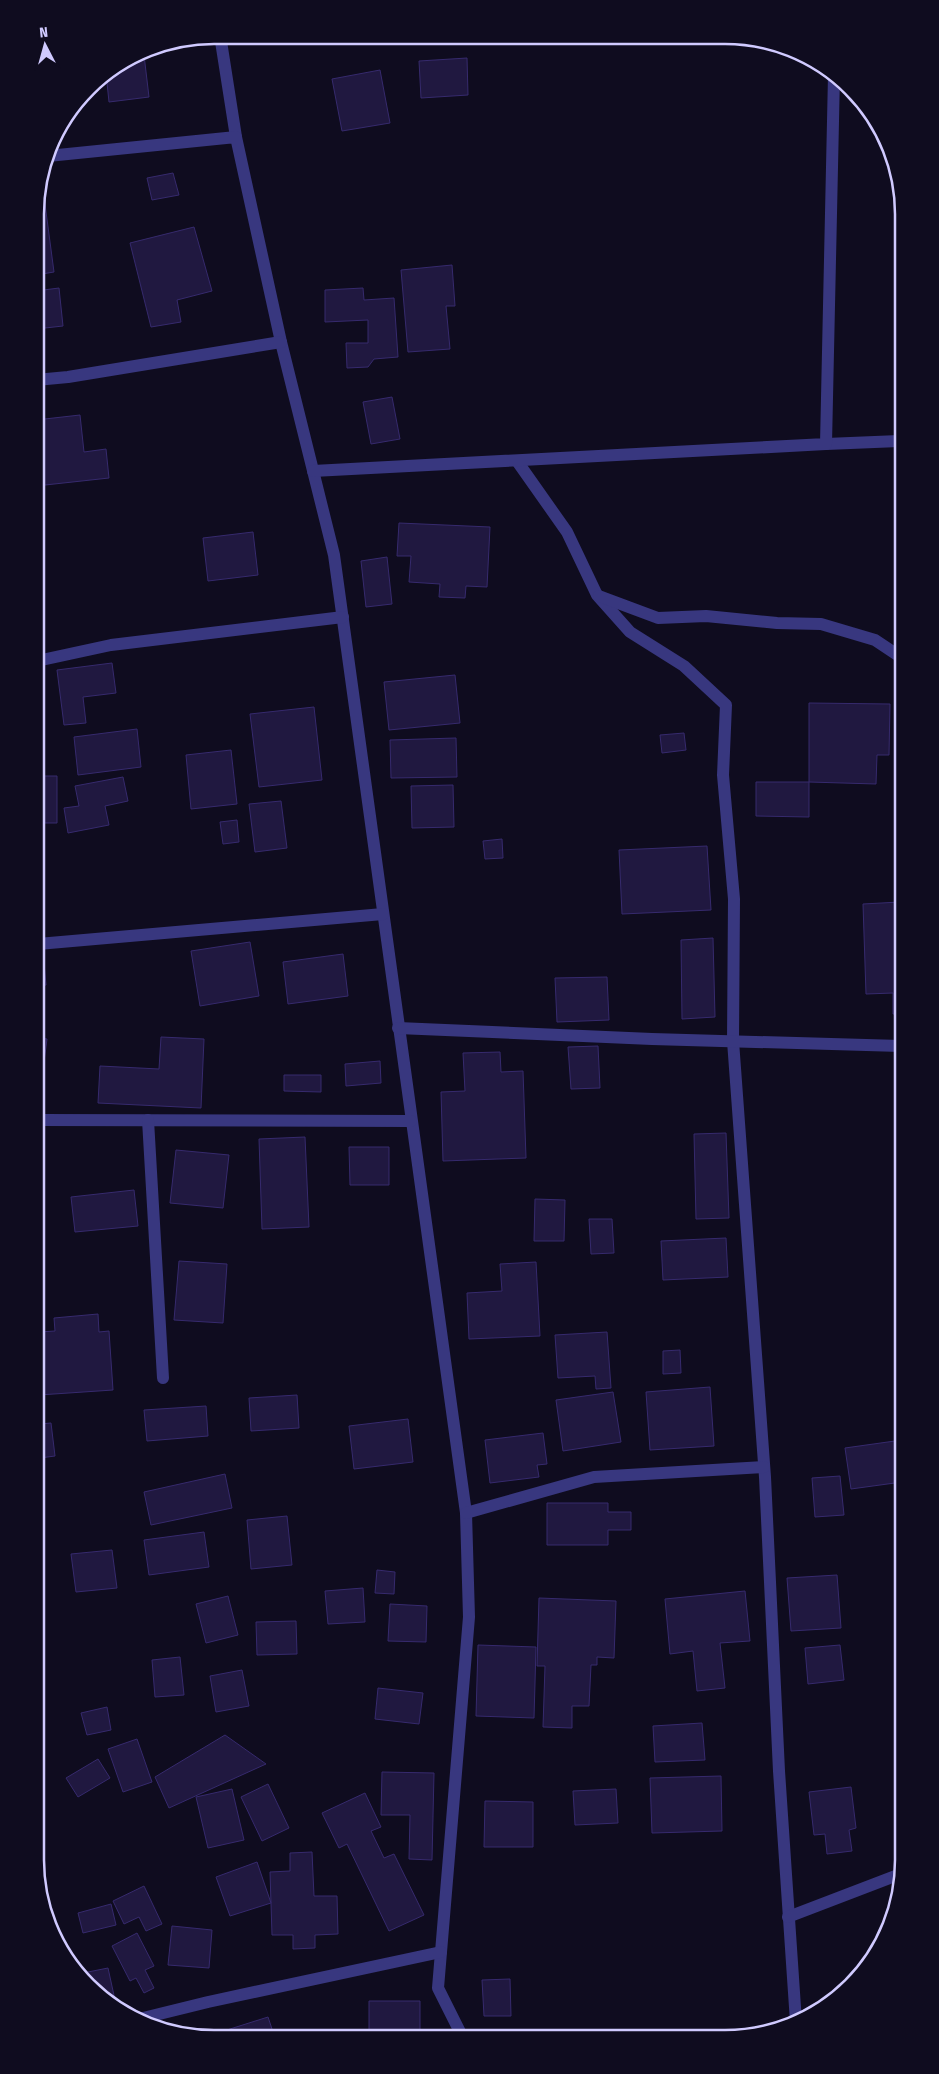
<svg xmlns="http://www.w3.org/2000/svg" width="939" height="2074" viewBox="0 0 939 2074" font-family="'Fira Sans Condensed',sans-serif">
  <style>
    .building { fill: #201840; stroke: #362a6d }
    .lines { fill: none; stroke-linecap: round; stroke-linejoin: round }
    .minor { stroke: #38377f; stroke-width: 12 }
    .rim { fill: none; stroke: #d0caff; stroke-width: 2.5 }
  </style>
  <rect width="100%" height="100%" fill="#0f0c1f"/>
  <g class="building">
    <path d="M 144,55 L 149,97 L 109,102 L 106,73 L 133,57 Z"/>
    <path d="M 467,58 L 468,95 L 421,98 L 419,61 Z"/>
    <path d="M 380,70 L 390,123 L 342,131 L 332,79 Z"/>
    <path d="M 173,173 L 179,195 L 152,200 L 147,178 Z"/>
    <path d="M 43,189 L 54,272 L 36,275 L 35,202 L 39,190 Z"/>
    <path d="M 194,227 L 212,291 L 177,300 L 181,322 L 151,327 L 130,243 Z"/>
    <path d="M 452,265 L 455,306 L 446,306 L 450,349 L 408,352 L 401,270 Z"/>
    <path d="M 59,288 L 63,326 L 36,329 L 36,291 Z"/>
    <path d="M 363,288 L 364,300 L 394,298 L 398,357 L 374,359 L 368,367 L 347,368 L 346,343 L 368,343 L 368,320 L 325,322 L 325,290 Z"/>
    <path d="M 392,397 L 400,439 L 371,444 L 363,402 Z"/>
    <path d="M 80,415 L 84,452 L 106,449 L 109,478 L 36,486 L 36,420 Z"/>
    <path d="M 399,523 L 490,527 L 487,587 L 466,586 L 465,598 L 439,597 L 440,584 L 409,582 L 411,556 L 397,556 Z"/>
    <path d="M 253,532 L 258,575 L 208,581 L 203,538 Z"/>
    <path d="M 387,557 L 392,604 L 366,607 L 361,561 Z"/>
    <path d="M 112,663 L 116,693 L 83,697 L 86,723 L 64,725 L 57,670 Z"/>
    <path d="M 37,675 L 44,742 L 37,743 Z"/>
    <path d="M 455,675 L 460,723 L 389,730 L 384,682 Z"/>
    <path d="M 809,703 L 890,704 L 889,755 L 877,755 L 876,784 L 809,782 Z"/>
    <path d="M 314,707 L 322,780 L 259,787 L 250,714 Z"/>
    <path d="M 137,729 L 141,767 L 78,775 L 74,737 Z"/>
    <path d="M 684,733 L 686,750 L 662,753 L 660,735 Z"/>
    <path d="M 456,738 L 457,777 L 391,778 L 390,740 Z"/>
    <path d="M 231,750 L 237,804 L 191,809 L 186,755 Z"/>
    <path d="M 37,776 L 57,776 L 57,823 L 38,823 Z"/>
    <path d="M 123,777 L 128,801 L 105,806 L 109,825 L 68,833 L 64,808 L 79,806 L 75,786 Z"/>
    <path d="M 756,782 L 809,782 L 809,817 L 756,816 Z"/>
    <path d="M 453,785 L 454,827 L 412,828 L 411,786 Z"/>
    <path d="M 281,801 L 287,848 L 255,852 L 249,804 Z"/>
    <path d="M 237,820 L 239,842 L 223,844 L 220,822 Z"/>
    <path d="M 502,839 L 503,858 L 485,859 L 483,841 Z"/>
    <path d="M 707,846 L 711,910 L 622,914 L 619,850 Z"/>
    <path d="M 900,902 L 901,1014 L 893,1014 L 893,993 L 866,994 L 863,904 Z"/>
    <path d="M 713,938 L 715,1017 L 682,1019 L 681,940 Z"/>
    <path d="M 250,942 L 259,996 L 200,1006 L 191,951 Z"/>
    <path d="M 343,954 L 348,996 L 288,1004 L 283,962 Z"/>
    <path d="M 38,963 L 44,963 L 46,985 L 38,986 Z"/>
    <path d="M 607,977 L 609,1020 L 557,1022 L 555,978 Z"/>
    <path d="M 161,1037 L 204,1039 L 201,1108 L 98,1103 L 100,1066 L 159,1069 Z"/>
    <path d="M 38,1038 L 47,1039 L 40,1092 L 38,1091 Z"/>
    <path d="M 598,1046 L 600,1088 L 571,1089 L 568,1047 Z"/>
    <path d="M 500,1052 L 501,1072 L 523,1071 L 526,1158 L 443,1161 L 441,1092 L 465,1091 L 463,1053 Z"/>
    <path d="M 380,1061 L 381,1083 L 346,1086 L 345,1064 Z"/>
    <path d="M 284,1075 L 321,1075 L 321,1092 L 284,1091 Z"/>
    <path d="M 726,1133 L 729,1218 L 696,1219 L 694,1134 Z"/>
    <path d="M 305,1137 L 309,1227 L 262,1229 L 259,1139 Z"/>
    <path d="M 349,1147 L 389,1147 L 389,1185 L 350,1185 Z"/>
    <path d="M 176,1150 L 229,1155 L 223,1208 L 170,1203 Z"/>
    <path d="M 134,1190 L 138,1226 L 75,1232 L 71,1197 Z"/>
    <path d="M 535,1199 L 565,1200 L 564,1241 L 534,1241 Z"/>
    <path d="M 589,1219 L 612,1219 L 614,1253 L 591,1254 Z"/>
    <path d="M 726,1238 L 728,1277 L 663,1280 L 661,1241 Z"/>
    <path d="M 39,1247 L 43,1286 L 39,1287 Z"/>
    <path d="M 179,1261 L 227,1264 L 223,1323 L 174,1320 Z"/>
    <path d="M 536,1262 L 540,1336 L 469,1339 L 467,1293 L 502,1291 L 500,1264 Z"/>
    <path d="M 98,1314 L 99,1332 L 109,1331 L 113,1390 L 39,1395 L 39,1332 L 55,1331 L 54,1318 Z"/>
    <path d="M 607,1332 L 611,1388 L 596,1389 L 595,1376 L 558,1378 L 555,1335 Z"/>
    <path d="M 680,1350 L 681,1373 L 663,1374 L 663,1351 Z"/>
    <path d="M 710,1387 L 714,1446 L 650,1450 L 646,1392 Z"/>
    <path d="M 613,1392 L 621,1442 L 563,1451 L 556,1400 Z"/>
    <path d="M 297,1395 L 299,1428 L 251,1431 L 249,1398 Z"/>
    <path d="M 206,1406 L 208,1436 L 147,1441 L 144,1410 Z"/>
    <path d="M 408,1419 L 413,1462 L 354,1469 L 349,1426 Z"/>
    <path d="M 51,1423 L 55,1456 L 40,1458 L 40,1424 Z"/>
    <path d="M 543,1433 L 547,1464 L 537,1465 L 539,1477 L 490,1483 L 485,1440 Z"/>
    <path d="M 902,1440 L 902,1482 L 851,1489 L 845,1448 Z"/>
    <path d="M 225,1474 L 232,1508 L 151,1525 L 144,1492 Z"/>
    <path d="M 840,1476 L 844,1515 L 815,1517 L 812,1478 Z"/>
    <path d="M 547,1503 L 608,1503 L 608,1512 L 631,1512 L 631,1530 L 608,1530 L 608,1545 L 547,1545 Z"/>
    <path d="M 287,1516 L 292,1565 L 251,1569 L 247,1520 Z"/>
    <path d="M 204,1532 L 209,1567 L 149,1575 L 144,1540 Z"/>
    <path d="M 112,1550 L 117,1588 L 76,1592 L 71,1554 Z"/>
    <path d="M 377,1570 L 395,1572 L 394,1594 L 375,1593 Z"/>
    <path d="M 837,1575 L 841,1628 L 791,1631 L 787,1578 Z"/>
    <path d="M 363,1588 L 365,1622 L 328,1624 L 325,1591 Z"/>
    <path d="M 745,1591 L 750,1641 L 720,1643 L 725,1688 L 697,1691 L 693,1651 L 670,1654 L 665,1599 Z"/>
    <path d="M 228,1596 L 238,1635 L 206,1643 L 196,1604 Z"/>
    <path d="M 539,1598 L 616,1601 L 614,1658 L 597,1657 L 597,1665 L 591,1665 L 589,1706 L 572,1706 L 572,1728 L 543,1727 L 545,1666 L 537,1666 Z"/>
    <path d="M 390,1604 L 427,1606 L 426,1642 L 388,1641 Z"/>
    <path d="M 296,1621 L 297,1654 L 257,1655 L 256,1622 Z"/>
    <path d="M 478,1645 L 536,1647 L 534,1718 L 476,1716 Z"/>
    <path d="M 840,1645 L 844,1680 L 808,1684 L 805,1648 Z"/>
    <path d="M 180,1657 L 184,1695 L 155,1697 L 152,1660 Z"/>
    <path d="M 242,1670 L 249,1706 L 216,1712 L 210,1676 Z"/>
    <path d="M 378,1688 L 423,1693 L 419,1724 L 375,1719 Z"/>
    <path d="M 107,1707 L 111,1730 L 87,1735 L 81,1713 Z"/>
    <path d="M 702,1723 L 705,1760 L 655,1762 L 653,1726 Z"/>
    <path d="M 225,1735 L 266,1764 L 169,1808 L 155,1777 Z"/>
    <path d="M 137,1739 L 152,1782 L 123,1792 L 108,1749 Z"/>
    <path d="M 98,1759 L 110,1778 L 78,1797 L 66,1778 Z"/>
    <path d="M 382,1772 L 434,1773 L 432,1860 L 409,1859 L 410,1815 L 381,1815 Z"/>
    <path d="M 721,1776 L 722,1831 L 652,1833 L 650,1778 Z"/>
    <path d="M 268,1784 L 289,1828 L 262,1841 L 241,1797 Z"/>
    <path d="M 851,1787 L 856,1828 L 849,1830 L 852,1851 L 827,1854 L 825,1834 L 814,1835 L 809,1792 Z"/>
    <path d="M 232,1789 L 244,1840 L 208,1848 L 196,1797 Z"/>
    <path d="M 616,1789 L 618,1823 L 575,1825 L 573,1791 Z"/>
    <path d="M 365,1793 L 381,1827 L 371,1831 L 384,1858 L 394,1854 L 424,1915 L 389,1931 L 347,1844 L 339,1848 L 322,1813 Z"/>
    <path d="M 485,1801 L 533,1802 L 533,1847 L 484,1847 Z"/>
    <path d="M 312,1852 L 314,1896 L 337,1896 L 338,1934 L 315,1935 L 315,1948 L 293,1949 L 293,1935 L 272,1935 L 270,1872 L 290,1871 L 290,1853 Z"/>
    <path d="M 257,1862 L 271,1903 L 230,1916 L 216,1877 Z"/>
    <path d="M 144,1886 L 162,1924 L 146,1931 L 139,1917 L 124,1924 L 113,1901 Z"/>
    <path d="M 111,1904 L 116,1925 L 83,1933 L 78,1913 Z"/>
    <path d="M 172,1926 L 212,1930 L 209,1968 L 168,1965 Z"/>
    <path d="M 137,1933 L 154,1966 L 145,1970 L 154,1988 L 144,1993 L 136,1978 L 130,1981 L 112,1946 Z"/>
    <path d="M 108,1968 L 115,2000 L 110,2001 L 96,1994 L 78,1974 Z"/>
    <path d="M 510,1979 L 511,2016 L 484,2016 L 482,1980 Z"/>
    <path d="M 369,2001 L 420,2001 L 420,2034 L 369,2035 Z"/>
    <path d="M 268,2017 L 274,2035 L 211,2035 Z"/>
  </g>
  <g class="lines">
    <g class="minor">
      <path d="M 220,35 L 236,137"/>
      <path d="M 48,156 L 236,137 L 281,342 L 334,555 L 466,1513 L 469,1617 L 438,1988 L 461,2034"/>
      <path d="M 36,380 L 68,377 L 281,342"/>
      <path d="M 826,444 L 899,441"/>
      <path d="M 517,461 L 567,532 L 597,595 L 630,632 L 684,666 L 726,705 L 723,775 L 734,899 L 733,1041 L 765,1477 L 779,1771 L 796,2022"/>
      <path d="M 313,471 L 826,444 L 834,75"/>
      <path d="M 599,596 L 658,618 L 706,616 L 777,623 L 821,624 L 875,640 L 899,656"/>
      <path d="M 37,661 L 111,645 L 343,617"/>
      <path d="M 38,944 L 383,914"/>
      <path d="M 398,1028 L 652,1039 L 901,1046"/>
      <path d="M 39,1120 L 411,1121"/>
      <path d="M 148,1120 L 163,1378"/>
      <path d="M 466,1513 L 594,1477 L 764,1467"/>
      <path d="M 788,1917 L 903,1873"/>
      <path d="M 143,2018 L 208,2002 L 441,1952"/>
    </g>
  </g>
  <path d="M0 0H939V2074H0ZM214 44H725A170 170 0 0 1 895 214V1860A170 170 0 0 1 725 2030H214A170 170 0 0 1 44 1860V214A170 170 0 0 1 214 44Z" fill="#0f0c1f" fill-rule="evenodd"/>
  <path class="rim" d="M214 44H725A170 170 0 0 1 895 214V1860A170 170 0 0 1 725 2030H214A170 170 0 0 1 44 1860V214A170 170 0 0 1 214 44Z"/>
  <g transform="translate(45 45) rotate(354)" stroke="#0f0c1f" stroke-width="4" paint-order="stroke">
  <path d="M0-4L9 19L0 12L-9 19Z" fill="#d0caff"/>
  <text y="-8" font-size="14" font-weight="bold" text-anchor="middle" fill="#d0caff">N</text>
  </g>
</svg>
